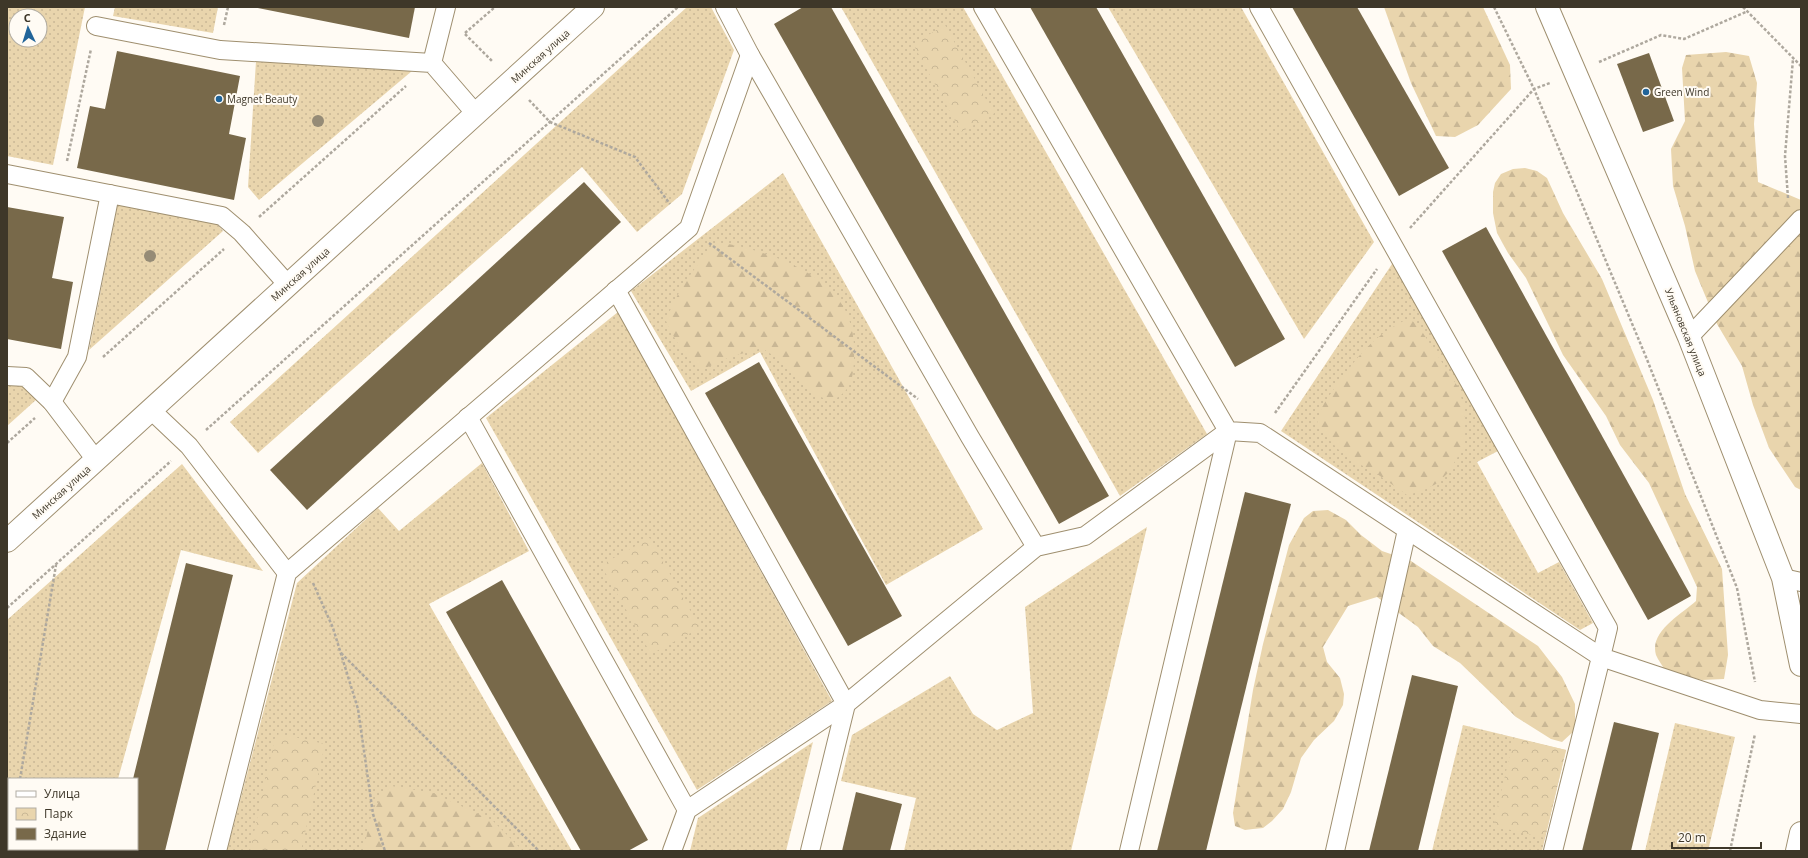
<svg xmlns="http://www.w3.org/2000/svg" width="1808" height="858" viewBox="0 0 1808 858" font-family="'Open Sans',sans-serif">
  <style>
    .grass { fill: url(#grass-dots); fill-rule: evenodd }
    .forest { fill: url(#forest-firs) }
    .park { fill: url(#park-crowns) }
    .building { fill: #78694a }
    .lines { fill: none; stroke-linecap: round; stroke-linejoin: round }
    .service-casing { stroke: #9f8f6f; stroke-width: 20 }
    .minor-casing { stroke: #9f8f6f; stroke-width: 24 }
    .secondary-casing { stroke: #9f8f6f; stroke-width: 24 }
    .path { stroke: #aea89e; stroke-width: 2.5; stroke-dasharray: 3 2; stroke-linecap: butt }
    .service { stroke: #fff; stroke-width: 18 }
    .minor { stroke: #fff; stroke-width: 22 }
    .secondary { stroke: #fff; stroke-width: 22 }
    .tree { fill: #958b76 }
    .poi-dot { fill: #216499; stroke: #fffbf4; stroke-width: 1.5 }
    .labels { text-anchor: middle; stroke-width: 4; stroke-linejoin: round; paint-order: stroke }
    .street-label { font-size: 10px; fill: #3e3729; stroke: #fffbf4 }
    .poi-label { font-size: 10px; fill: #3e3729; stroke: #fffbf4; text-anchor: start }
  </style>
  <defs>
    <pattern id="grass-dots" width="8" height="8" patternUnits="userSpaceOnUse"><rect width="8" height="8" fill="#e9d5ad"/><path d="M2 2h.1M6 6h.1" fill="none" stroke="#c9b795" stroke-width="1.8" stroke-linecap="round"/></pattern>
    <pattern id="forest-firs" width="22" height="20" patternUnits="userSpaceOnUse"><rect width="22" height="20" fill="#e9d5ad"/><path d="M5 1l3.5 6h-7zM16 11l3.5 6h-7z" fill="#c9b795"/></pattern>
    <pattern id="park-crowns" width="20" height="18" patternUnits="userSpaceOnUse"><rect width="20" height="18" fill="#e9d5ad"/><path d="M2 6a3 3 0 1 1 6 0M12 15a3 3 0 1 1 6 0" fill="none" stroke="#c9b795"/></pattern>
  </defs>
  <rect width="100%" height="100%" fill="#fffbf4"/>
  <g class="grass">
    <path d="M 7,7 L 85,7 L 53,165 L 7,156 ZM 16,16 L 40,16 L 40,40 L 16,40 Z"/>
    <path d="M 115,7 L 218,7 L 213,33 L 113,16 Z"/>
    <path d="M 687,7 L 711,7 L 734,50 L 682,194 L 637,232 L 582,167 L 258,453 L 230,422 Z"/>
    <path d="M 841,7 L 963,7 L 1207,434 L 1120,496 Z"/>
    <path d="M 1108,7 L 1241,7 L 1374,242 L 1304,339 Z"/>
    <path d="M 256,61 L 412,71 L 259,200 L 248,187 Z"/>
    <path d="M 783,173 L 983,529 L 886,585 L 760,352 L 691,391 L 631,291 Z"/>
    <path d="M 118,203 L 216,223 L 223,231 L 89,350 Z"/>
    <path d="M 1394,261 L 1498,451 L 1477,462 L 1538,573 L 1559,562 L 1593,623 L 1580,630 L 1281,431 Z"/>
    <path d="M 618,312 L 832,701 L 697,790 L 486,418 Z"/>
    <path d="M 7,384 L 23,384 L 37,399 L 7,426 Z"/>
    <path d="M 482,463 L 529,551 L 429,604 L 572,851 L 227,851 L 297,583 L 378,508 L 399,531 Z"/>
    <path d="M 182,464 L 263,571 L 181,550 L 118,779 L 9,779 L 9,849 L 98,849 L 97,851 L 7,851 L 7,620 Z"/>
    <path d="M 1147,527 L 1071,851 L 904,851 L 916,798 L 841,781 L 852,735 L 950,676 L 973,714 L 997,730 L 1033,713 L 1025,607 Z"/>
    <path d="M 1675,723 L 1735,737 L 1708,851 L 1645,851 Z"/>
    <path d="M 1463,725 L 1566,750 L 1542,851 L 1432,851 Z"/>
    <path d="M 813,742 L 786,851 L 690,851 L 698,818 Z"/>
  </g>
  <g class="forest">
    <path d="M 1384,7 L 1483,7 L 1510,65 L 1511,89 L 1478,125 L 1455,137 L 1436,136 L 1411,83 Z"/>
    <path d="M 1726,52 L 1749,56 L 1757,83 L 1754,124 L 1758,182 L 1801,200 L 1801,490 L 1795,487 L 1769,448 L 1753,405 L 1742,366 L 1717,324 L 1695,271 L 1685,226 L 1673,186 L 1671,149 L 1685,121 L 1682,68 L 1686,55 Z"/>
    <path d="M 1525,168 L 1537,171 L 1547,178 L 1563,213 L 1602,279 L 1653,400 L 1685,494 L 1722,569 L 1728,655 L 1724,679 L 1702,680 L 1665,671 C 1663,666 1658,660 1656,655 C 1649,631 1682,614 1696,601 L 1697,587 L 1649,483 L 1620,445 L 1606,416 L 1563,355 L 1526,278 L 1508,253 L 1497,233 L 1493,213 L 1493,192 L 1495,183 L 1501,174 L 1513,169 Z"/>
    <path d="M 719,243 C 740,245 758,251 777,258 C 825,277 857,303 854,358 C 853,379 852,390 832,401 C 812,396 802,382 788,367 C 780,360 771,354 762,348 L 730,357 L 701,370 C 684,355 675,341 666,321 C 674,297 699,257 719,243 Z"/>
    <path d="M 1410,318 L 1421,330 L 1458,387 L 1465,410 L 1463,448 L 1448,473 L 1436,484 L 1422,491 L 1407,495 L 1373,471 L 1355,462 L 1339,450 L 1317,427 C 1317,411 1327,399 1336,386 C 1358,356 1374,334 1410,318 Z"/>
    <path d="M 1328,510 L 1346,520 L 1361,535 L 1382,551 L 1411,561 L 1538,646 L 1562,677 L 1575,704 L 1575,730 L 1562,742 L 1551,739 L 1516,717 L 1460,663 L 1433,646 L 1418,627 L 1377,597 L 1348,606 L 1323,647 L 1327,662 L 1340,678 L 1344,694 L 1343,705 L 1334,721 L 1314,740 L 1301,758 L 1291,792 L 1283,809 L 1272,821 L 1263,828 L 1253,829 L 1245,830 L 1235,826 L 1233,813 L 1253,690 L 1263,644 L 1289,545 L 1304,518 L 1313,511 Z"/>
    <path d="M 391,786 L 433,793 L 493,821 L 523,851 L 364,851 L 369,822 L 381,797 Z"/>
  </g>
  <g class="park">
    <path d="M 945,25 L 994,114 L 961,132 L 913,44 Z"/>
    <path d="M 650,538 L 700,628 L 651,654 L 601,565 Z"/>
    <path d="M 276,733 L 325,744 L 301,851 L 250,851 Z"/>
    <path d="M 1514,738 L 1566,750 L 1545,838 L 1493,826 Z"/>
  </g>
  <g class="building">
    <path d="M 253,7 L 415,7 L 409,38 Z"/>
    <path d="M 803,7 L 831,7 L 1109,496 L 1059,524 L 774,24 Z"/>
    <path d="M 1030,7 L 1096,7 L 1285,339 L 1235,367 Z"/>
    <path d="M 1292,7 L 1357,7 L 1449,168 L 1399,196 Z"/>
    <path d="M 117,51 L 240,76 L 229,134 L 246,138 L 234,200 L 77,168 L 90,106 L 105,109 Z"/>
    <path d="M 1649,53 L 1674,121 L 1643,132 L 1617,64 Z"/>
    <path d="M 584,182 L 621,222 L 307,510 L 270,470 Z"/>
    <path d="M 7,207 L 64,217 L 52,278 L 73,282 L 61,349 L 7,339 Z"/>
    <path d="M 1486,227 L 1691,596 L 1648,620 L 1442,251 Z"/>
    <path d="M 759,362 L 902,616 L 848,646 L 705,393 Z"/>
    <path d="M 1245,492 L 1291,504 L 1206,851 L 1157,851 Z"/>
    <path d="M 186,563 L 233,575 L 190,749 L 165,851 L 115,851 L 116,849 L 137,849 L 137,779 L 133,779 Z"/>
    <path d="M 502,580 L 648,840 L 628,851 L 581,851 L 446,612 Z"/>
    <path d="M 1412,675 L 1458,686 L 1418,851 L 1369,851 Z"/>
    <path d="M 1614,722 L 1659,733 L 1631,851 L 1582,851 Z"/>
    <path d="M 856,792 L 902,804 L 890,851 L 842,851 Z"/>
  </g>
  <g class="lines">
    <g class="service-casing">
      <g id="service">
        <path d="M 725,7 L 750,55"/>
        <path d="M 983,7 L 1228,431 L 1260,433 L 1601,657 L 1553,851"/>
        <path d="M 1259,7 L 1608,628 L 1601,657 L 1760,710 L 1801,714"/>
        <path d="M 96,26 L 220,50 L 432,63 L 476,114"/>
        <path d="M 432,63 L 446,7"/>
        <path d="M 7,174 L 222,216 L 242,233 L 288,285"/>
        <path d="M 616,290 L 846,704 L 687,810 L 672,851"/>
        <path d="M 1689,337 L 1801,219"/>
        <path d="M 7,376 L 26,377 L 52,402 L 96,460"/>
        <path d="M 52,402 L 77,357 L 110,194"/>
        <path d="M 151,410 L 189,446 L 287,573"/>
        <path d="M 468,417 L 687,810"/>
        <path d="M 1783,578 L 1801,582"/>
        <path d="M 217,851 L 287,573 L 689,228 L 750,55 L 970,437 L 1036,547"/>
        <path d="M 810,851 L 846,704 L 1036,547 L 1085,536 L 1228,431"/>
        <path d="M 1129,851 L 1228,431"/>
        <path d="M 1335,851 L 1407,530"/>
      </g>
    </g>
    <g class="minor-casing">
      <g id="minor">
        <path d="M 1547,7 L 1689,337 L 1783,578 L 1801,665"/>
        <path d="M 1797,851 L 1801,833"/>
      </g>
    </g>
    <g class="secondary-casing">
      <path id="secondary" d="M 7,541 L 593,7"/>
    </g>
    <g class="path">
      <path d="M 1494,7 L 1534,89 L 1646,357 L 1737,588 L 1755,682"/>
      <path d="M 1743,7 L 1801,66"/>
      <path d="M 224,25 L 228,7"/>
      <path d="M 465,33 L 495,7"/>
      <path d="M 465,34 L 493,62"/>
      <path d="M 1599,62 L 1661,35 L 1684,39 L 1748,11"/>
      <path d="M 529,100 L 550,122 L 635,157 L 670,204"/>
      <path d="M 67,161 L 91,49"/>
      <path d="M 1788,198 L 1785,156 L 1793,59"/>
      <path d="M 259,217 L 406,86"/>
      <path d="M 1410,228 L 1534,89 L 1550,83"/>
      <path d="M 709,243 L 918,399"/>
      <path d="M 103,357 L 224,249"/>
      <path d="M 1275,413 L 1377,269"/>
      <path d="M 206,430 L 678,7"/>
      <path d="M 7,443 L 35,418"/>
      <path d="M 313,583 L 333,628 L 358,709 L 373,814 L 385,851"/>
      <path d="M 7,608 L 171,461"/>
      <path d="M 341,653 L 539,851"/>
      <path d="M 20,779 L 56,565"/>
      <path d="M 7,845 L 9,849"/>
      <path d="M 1730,851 L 1755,734"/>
    </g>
    <use href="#service" class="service"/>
    <use href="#minor" class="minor"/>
    <use href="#secondary" class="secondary"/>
  </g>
  <g class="tree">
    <circle cx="318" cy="121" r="6"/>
    <circle cx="150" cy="256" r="6"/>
  </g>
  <g class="poi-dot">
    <circle cx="1646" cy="92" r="4"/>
    <circle cx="219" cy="99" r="4"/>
  </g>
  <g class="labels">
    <g class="street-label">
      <text transform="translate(540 56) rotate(-42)" y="4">Минская улица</text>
      <text transform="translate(300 274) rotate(-42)" y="4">Минская улица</text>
      <text transform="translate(1686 332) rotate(68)" y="4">Ульяновская улица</text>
      <text transform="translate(61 492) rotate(-42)" y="4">Минская улица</text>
    </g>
    <g class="poi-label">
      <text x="1654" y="96">Green Wind</text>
      <text x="227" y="103">Magnet Beauty</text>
    </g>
  </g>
  <rect width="1808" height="858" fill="none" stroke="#3e3729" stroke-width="16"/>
  <rect x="8" y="778" width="130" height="72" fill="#fffbf4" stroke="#b2ada3"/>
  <rect x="16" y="791" width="20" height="6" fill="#ffffff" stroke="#b2ada3"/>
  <text x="44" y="798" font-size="12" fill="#3e3729">Улица</text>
  <rect x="16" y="808" width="20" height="12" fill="url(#park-crowns)" stroke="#b2ada3"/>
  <text x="44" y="818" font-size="12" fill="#3e3729">Парк</text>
  <rect x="16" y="828" width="20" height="12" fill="#78694a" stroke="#b2ada3"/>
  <text x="44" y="838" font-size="12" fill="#3e3729">Здание</text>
  <g transform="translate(28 28) rotate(356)"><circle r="19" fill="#fffbf4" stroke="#b2ada3"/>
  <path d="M0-3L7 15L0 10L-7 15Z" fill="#216499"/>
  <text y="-6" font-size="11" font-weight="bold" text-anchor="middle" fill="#3e3729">С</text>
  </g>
  <path d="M1672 842v6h89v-6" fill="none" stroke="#3e3729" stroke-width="2"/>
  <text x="1678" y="842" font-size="12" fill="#3e3729" stroke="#fffbf4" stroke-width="3" paint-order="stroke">20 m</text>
</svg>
